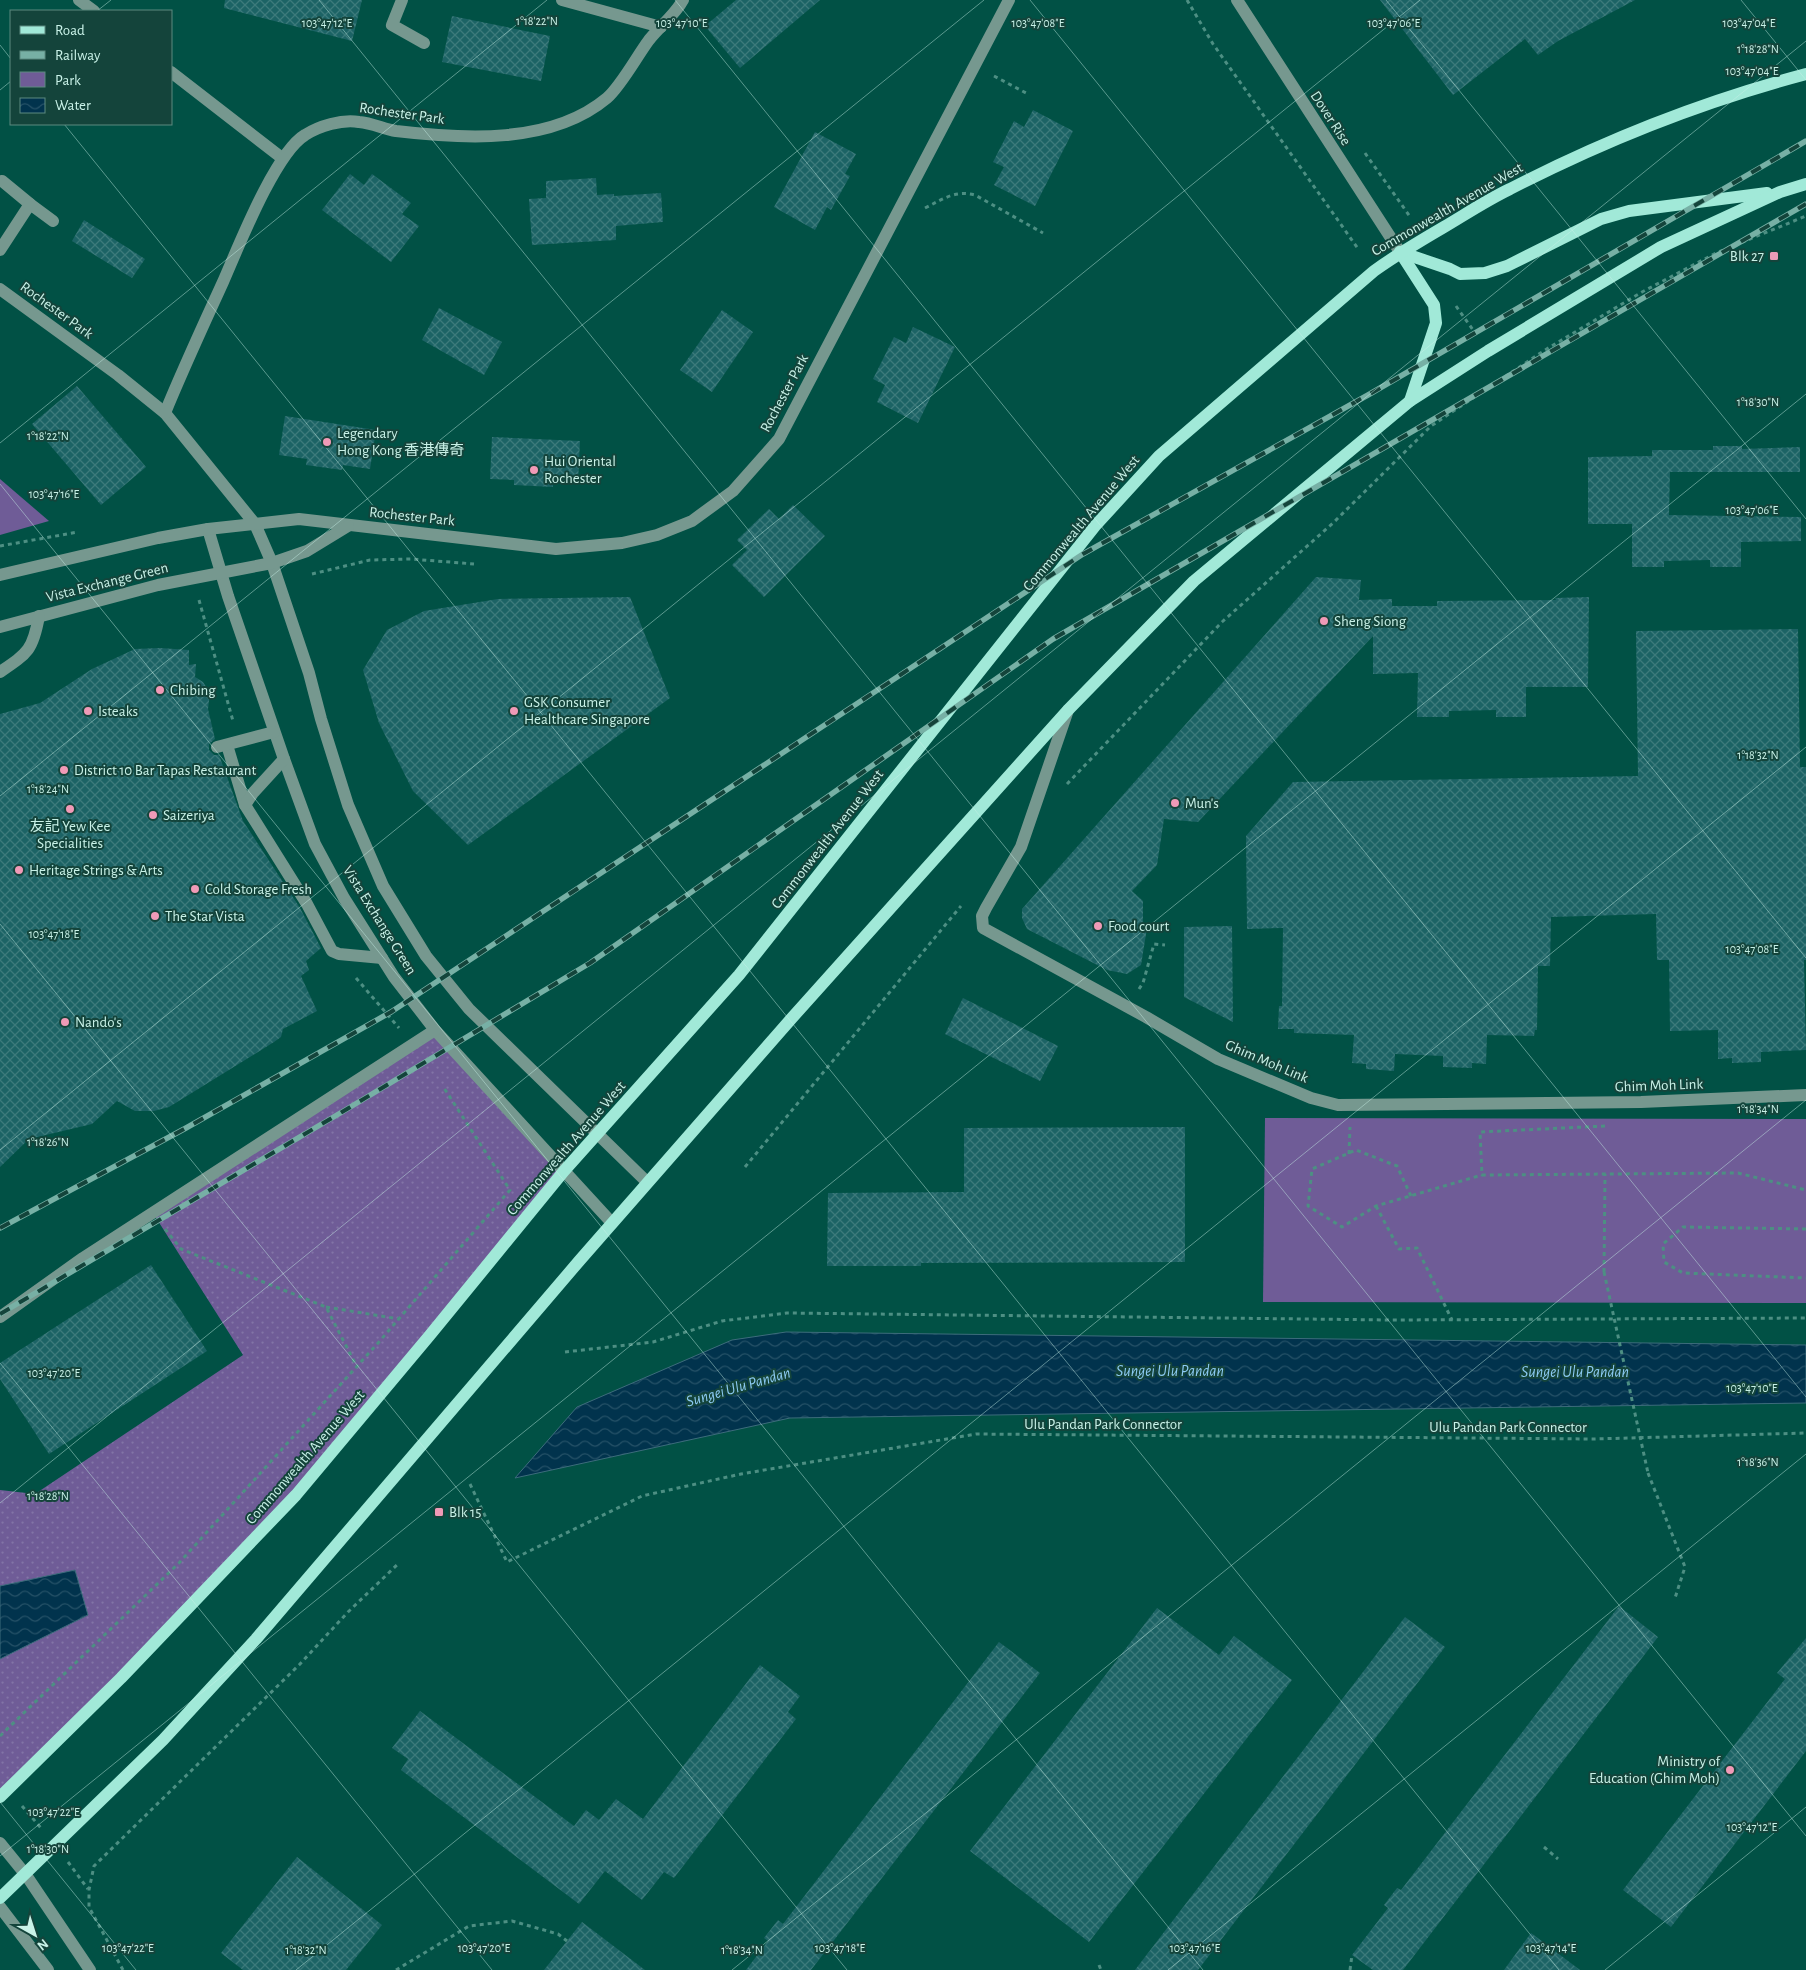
<svg xmlns="http://www.w3.org/2000/svg" width="1806" height="1970" viewBox="0 0 1806 1970" font-family="'Alegreya Sans','Noto Sans SC',sans-serif">
  <style>
    .grass { fill: url(#grass-dots) }
    .park { fill: #6f5c97 }
    .water { fill: url(#water-waves); stroke: #3d6c7c }
    .building { fill: url(#building-cross-hatch) }
    .lines { fill: none; stroke-linecap: round; stroke-linejoin: round }
    .path { stroke: #4d8f83; stroke-width: 3; stroke-dasharray: 4 4; stroke-linecap: butt }
    .minor { stroke: #76988f; stroke-width: 12 }
    .major { stroke: #a1e9d8; stroke-width: 12 }
    .rail-casing { stroke: #77b0a5; stroke-width: 5.5 }
    .rail { stroke: #14443b; stroke-width: 4; stroke-dasharray: 11; stroke-linecap: butt }
    .path-bridge { stroke: #4d8f83; stroke-width: 3; stroke-dasharray: 4 4; stroke-linecap: butt }
    .ticks { fill: none; stroke: #c9f2e8; stroke-width: 1; stroke-opacity: 0.45 }
    .poi-dot { fill: #f09ab7; stroke: #14443b; stroke-width: 2 }
    .labels { text-anchor: middle; stroke-width: 4; stroke-linejoin: round; paint-order: stroke }
    .street-label { font-size: 15px; fill: #c9f2e8; stroke: #14443b }
    .poi-label { font-size: 15px; fill: #c9f2e8; stroke: #14443b; text-anchor: start }
    .water-label { font-size: 16px; font-style: italic; fill: #8dcbf4; stroke: #14443b }
    .ticks-label { font-size: 12px; text-anchor: middle; fill: #c9f2e8; stroke: #14443b; stroke-width: 4; stroke-linejoin: round; paint-order: stroke }
  </style>
  <defs>
    <pattern id="grass-dots" width="8" height="8" patternUnits="userSpaceOnUse" patternTransform="scale(1.25)"><rect width="8" height="8" fill="#6f5c97"/><path d="M2 2h.1M6 6h.1" fill="none" stroke="#8274a6" stroke-width="1.8" stroke-linecap="round"/></pattern>
    <pattern id="water-waves" width="16" height="10" patternUnits="userSpaceOnUse" patternTransform="scale(1.25)"><rect width="16" height="10" fill="#01334d"/><path d="M0 5q4-4 8 0t8 0" fill="none" stroke="#255167"/></pattern>
    <pattern id="building-cross-hatch" width="8" height="8" patternUnits="userSpaceOnUse" patternTransform="scale(1.25)"><rect width="8" height="8" fill="#1c6365"/><path d="M0 0l8 8M0 8l8-8" fill="none" stroke="#3c7a7b"/></pattern>
  </defs>
  <rect width="100%" height="100%" fill="#015145"/>
  <path class="grass" d="M 435,1030 L 564,1171 L 296,1495 L 0,1797 L 0,1490 L 35,1494 L 243,1355 L 153,1213 Z"/>
  <g class="park">
    <path d="M 0,479 L 49,521 L 0,535 Z"/>
    <path d="M 1265,1118 L 1806,1119 L 1806,1303 L 1263,1302 Z"/>
  </g>
  <g class="water">
    <path d="M 786,1332 L 1806,1345 L 1806,1403 L 790,1418 L 515,1478 L 577,1407 L 732,1340 Z"/>
    <path d="M 75,1570 L 88,1615 L 0,1659 L 0,1586 Z"/>
  </g>
  <g class="building">
    <path d="M 225,0 L 362,0 L 352,41 L 224,8 Z"/>
    <path d="M 736,0 L 820,0 L 740,68 L 705,26 Z"/>
    <path d="M 1380,0 L 1635,0 L 1558,41 L 1538,55 L 1525,39 L 1453,95 Z"/>
    <path d="M 452,16 L 550,36 L 541,81 L 442,62 Z"/>
    <path d="M 1033,110 L 1073,131 L 1035,206 L 994,185 L 1004,167 L 993,162 L 1014,121 L 1024,127 Z"/>
    <path d="M 815,132 L 856,154 L 845,174 L 850,176 L 831,210 L 827,207 L 815,230 L 774,207 Z"/>
    <path d="M 350,174 L 364,185 L 372,174 L 411,203 L 402,214 L 419,226 L 391,262 L 322,210 Z"/>
    <path d="M 596,178 L 597,195 L 614,194 L 614,196 L 661,193 L 663,222 L 616,226 L 616,240 L 532,245 L 529,199 L 546,198 L 546,181 Z"/>
    <path d="M 84,220 L 145,259 L 132,278 L 72,241 Z"/>
    <path d="M 439,308 L 502,342 L 484,375 L 422,340 Z"/>
    <path d="M 722,310 L 753,332 L 712,392 L 680,370 Z"/>
    <path d="M 913,327 L 955,347 L 918,423 L 877,402 L 885,385 L 873,379 L 894,337 L 906,343 Z"/>
    <path d="M 77,386 L 146,467 L 101,505 L 32,424 Z"/>
    <path d="M 285,416 L 376,430 L 370,469 L 343,465 L 342,470 L 306,465 L 307,459 L 279,455 Z"/>
    <path d="M 492,437 L 580,441 L 578,483 L 553,482 L 553,487 L 514,485 L 514,480 L 490,479 Z"/>
    <path d="M 1713,446 L 1742,446 L 1742,449 L 1800,447 L 1800,472 L 1670,472 L 1669,515 L 1801,517 L 1801,541 L 1741,542 L 1741,567 L 1710,567 L 1710,560 L 1664,561 L 1664,567 L 1632,567 L 1632,524 L 1588,524 L 1588,457 L 1652,456 L 1652,450 L 1713,450 Z"/>
    <path d="M 793,505 L 825,536 L 764,597 L 732,565 L 747,550 L 737,540 L 769,509 L 779,519 Z"/>
    <path d="M 1316,577 L 1361,580 L 1359,600 L 1392,599 L 1392,606 L 1437,606 L 1437,601 L 1556,600 L 1555,598 L 1589,597 L 1588,687 L 1526,687 L 1526,717 L 1496,717 L 1496,710 L 1449,711 L 1449,717 L 1417,717 L 1418,673 L 1373,674 L 1373,636 L 1198,822 L 1164,819 L 1157,865 L 1132,891 L 1143,901 L 1143,928 L 1147,928 L 1141,965 L 1127,974 L 1107,970 L 1027,929 L 1022,918 L 1022,909 Z"/>
    <path d="M 630,597 L 670,698 L 468,845 L 413,791 L 379,723 L 363,670 L 387,630 L 424,611 L 498,599 Z"/>
    <path d="M 1798,629 L 1800,767 L 1806,767 L 1806,960 L 1804,960 L 1806,1050 L 1761,1052 L 1761,1062 L 1732,1063 L 1732,1058 L 1718,1059 L 1718,1030 L 1670,1031 L 1669,960 L 1657,960 L 1656,914 L 1551,917 L 1550,966 L 1538,966 L 1537,1030 L 1535,1030 L 1534,1036 L 1487,1035 L 1486,1064 L 1472,1063 L 1472,1068 L 1443,1067 L 1443,1056 L 1395,1054 L 1394,1071 L 1366,1069 L 1366,1064 L 1352,1063 L 1354,1035 L 1294,1033 L 1294,1029 L 1278,1029 L 1279,1006 L 1282,1006 L 1283,928 L 1247,929 L 1246,836 L 1293,782 L 1638,776 L 1636,631 Z"/>
    <path d="M 160,648 L 189,650 L 189,665 L 196,664 L 195,677 L 203,682 L 210,693 L 208,709 L 215,739 L 209,744 L 209,750 L 214,755 L 219,755 L 243,821 L 300,908 L 321,948 L 306,961 L 309,970 L 301,976 L 317,1011 L 283,1029 L 281,1037 L 274,1042 L 169,1107 L 154,1111 L 135,1111 L 117,1101 L 92,1124 L 29,1139 L 0,1167 L 0,714 L 40,703 L 92,669 L 135,649 Z"/>
    <path d="M 1232,926 L 1233,1022 L 1184,997 L 1184,927 Z"/>
    <path d="M 963,998 L 1058,1046 L 1040,1081 L 945,1034 Z"/>
    <path d="M 1185,1127 L 1185,1262 L 921,1263 L 921,1266 L 827,1266 L 828,1193 L 964,1192 L 964,1128 Z"/>
    <path d="M 151,1265 L 207,1351 L 49,1454 L 0,1379 L 0,1363 Z"/>
    <path d="M 1619,1606 L 1658,1637 L 1403,1970 L 1373,1970 L 1352,1955 L 1388,1908 L 1384,1905 L 1397,1888 L 1401,1890 Z"/>
    <path d="M 1157,1608 L 1219,1655 L 1234,1636 L 1292,1680 L 1089,1942 L 970,1851 Z"/>
    <path d="M 1405,1617 L 1445,1647 L 1198,1970 L 1135,1970 Z"/>
    <path d="M 1806,1638 L 1806,1751 L 1671,1927 L 1623,1890 L 1785,1679 L 1777,1673 Z"/>
    <path d="M 999,1642 L 1040,1673 L 811,1970 L 746,1970 L 768,1941 L 764,1938 L 778,1920 L 783,1924 Z"/>
    <path d="M 760,1665 L 800,1696 L 788,1712 L 796,1719 L 674,1878 L 664,1872 L 642,1900 L 605,1871 L 579,1904 L 401,1770 L 408,1759 L 392,1748 L 420,1711 L 574,1826 L 586,1810 L 599,1820 L 616,1799 L 643,1819 Z"/>
    <path d="M 297,1857 L 382,1925 L 346,1970 L 243,1970 L 221,1953 Z"/>
    <path d="M 582,1922 L 645,1970 L 544,1970 Z"/>
    <path d="M 1531,1933 L 1580,1970 L 1504,1970 Z"/>
  </g>
  <g class="lines">
    <g class="path">
      <path d="M 1187,0 L 1213,44 L 1359,250"/>
      <path d="M 994,76 L 1028,94"/>
      <path d="M 1365,153 L 1411,218"/>
      <path d="M 925,208 C 943,199 955,190 975,195 L 1043,233"/>
      <path d="M 1456,306 L 1476,334"/>
      <path d="M 0,546 L 78,532"/>
      <path d="M 312,574 L 370,560 L 411,559 L 474,564"/>
      <path d="M 199,600 L 233,721"/>
      <path d="M 1067,784 L 1222,622 L 1333,523 L 1431,426 L 1545,350 L 1642,292 L 1716,253 L 1806,216"/>
      <path d="M 356,978 L 399,1028"/>
      <path d="M 1139,989 L 1143,983 L 1154,944 L 1165,945"/>
      <path d="M 1605,1126 L 1480,1132 L 1482,1175 L 1738,1173 L 1806,1190"/>
      <path d="M 1349,1154 L 1350,1127"/>
      <path d="M 745,1167 L 961,906"/>
      <path d="M 1411,1196 L 1397,1166 L 1356,1150 L 1312,1169 L 1308,1206 L 1342,1227 L 1376,1206 L 1482,1175"/>
      <path d="M 1376,1206 L 1399,1249 L 1417,1248 L 1452,1320"/>
      <path d="M 165,1229 L 181,1249 L 326,1307 L 357,1367"/>
      <path d="M 1806,1229 L 1683,1227 L 1663,1244 L 1664,1262 L 1683,1273 L 1806,1278"/>
      <path d="M 1604,1272 L 1605,1174"/>
      <path d="M 326,1307 L 399,1319"/>
      <path d="M 565,1352 L 653,1342 L 722,1321 L 787,1313 L 1391,1320 L 1806,1318"/>
      <path d="M 1648,1473 L 1685,1567 L 1675,1598"/>
      <path d="M 470,1484 L 507,1562 L 642,1496 L 741,1474 L 976,1434 L 1594,1439 L 1806,1433"/>
      <path d="M 0,1736 L 179,1563 L 378,1343 L 510,1190 L 444,1088"/>
      <path d="M 22,1806 L 41,1828"/>
      <path d="M 1544,1847 L 1558,1859"/>
      <path d="M 68,1862 L 88,1889"/>
      <path d="M 1099,1965 L 1101,1970"/>
      <path d="M 123,1970 L 89,1907 L 89,1890 L 94,1866 L 300,1664 L 348,1612 L 399,1563"/>
      <path d="M 396,1970 L 469,1926 L 512,1921 L 558,1934 L 567,1941"/>
      <path d="M 1350,1970 L 1352,1955"/>
    </g>
    <g class="minor">
      <path d="M 79,0 L 94,11"/>
      <path d="M 402,0 L 392,25 L 424,43"/>
      <path d="M 562,0 L 661,27"/>
      <path d="M 1237,0 L 1400,252"/>
      <path d="M 171,72 L 282,158"/>
      <path d="M 2,181 L 30,204"/>
      <path d="M 0,250 L 30,204 L 53,221"/>
      <path d="M 0,289 L 118,375 L 165,413 L 255,524 L 272,563 L 309,673 L 321,719 L 348,805 L 383,886 L 426,956 L 469,1009 L 647,1182"/>
      <path d="M 165,413 C 183,369 203,326 223,282 C 238,248 275,153 305,135 C 319,126 342,119 359,122 C 372,123 384,129 396,131 C 463,139 551,145 607,98 C 621,86 637,56 649,40 C 660,26 675,15 683,0"/>
      <path d="M 208,529 L 228,596 L 284,759 L 315,844 L 344,898 L 394,977 L 435,1030 L 612,1223"/>
      <path d="M 0,575 L 158,538 L 208,529 L 299,519 L 556,549 L 622,543 L 657,535 L 692,521 L 733,491 L 779,439 L 1009,0"/>
      <path d="M 0,627 L 158,585 L 272,563 L 307,551 L 348,526"/>
      <path d="M 0,672 C 28,653 33,650 39,616"/>
      <path d="M 1068,710 L 1021,847 L 986,908 L 982,916 L 983,928 L 1146,1017 L 1218,1059 L 1311,1098 L 1338,1105 L 1641,1102 L 1806,1095"/>
      <path d="M 227,745 L 245,805 L 307,904 L 332,951 L 339,954 L 382,958"/>
      <path d="M 217,747 L 274,732"/>
      <path d="M 245,805 L 253,793 L 284,759"/>
      <path d="M 0,1317 L 83,1258 L 435,1030"/>
      <path d="M 0,1843 L 26,1875 L 90,1970"/>
      <path d="M 0,1907 L 48,1970"/>
    </g>
    <g class="major">
      <path d="M 1400,252 L 1450,269 L 1460,274 L 1485,273 L 1507,266 L 1601,219 L 1629,211 L 1767,193"/>
      <path d="M 1400,252 L 1434,305 L 1436,323 L 1410,401"/>
      <path d="M 0,1797 L 121,1678 L 296,1495 L 430,1335 L 564,1171 L 739,975 L 1095,526 L 1159,456 L 1374,271 C 1396,255 1420,241 1444,227 C 1466,214 1487,200 1510,189 C 1603,141 1704,101 1806,74"/>
      <path d="M 0,1898 L 163,1740 L 256,1639 L 580,1260 L 791,1019 L 1068,710 L 1194,581 L 1410,401 L 1488,351 L 1661,247 L 1780,192 L 1806,184"/>
    </g>
    <g class="rail-casing">
      <g id="rail">
        <path d="M 0,1228 L 186,1128 L 391,1012 L 1083,554 L 1368,395 L 1806,141"/>
        <path d="M 0,1314 L 342,1112 L 590,963 L 1053,639 L 1806,204"/>
      </g>
    </g>
    <use href="#rail" class="rail"/>
    <path class="path-bridge" d="M 1604,1272 L 1648,1473"/>
  </g>
  <path class="ticks" d="M 319,0 L 1806,1836M 675,0 L 1806,1397M 1030,0 L 1806,958M 1386,0 L 1806,519M 1741,0 L 1806,80M 97,11 L 111,0M 0,45 L 11,59M 0,90 L 11,81M 64,124 L 1559,1970M 0,443 L 547,0M 0,484 L 1203,1970M 0,796 L 984,0M 0,924 L 847,1970M 0,1150 L 1420,0M 0,1363 L 492,1970M 0,1503 L 1806,41M 0,1802 L 136,1970M 0,1856 L 1806,394M 296,1970 L 1806,747M 732,1970 L 1806,1100M 1168,1970 L 1806,1454M 1605,1970 L 1806,1807"/>
  <g class="poi-dot">
    <rect x="1769" y="251" width="10" height="10" rx="2.5"/>
    <circle cx="327" cy="442" r="5"/>
    <circle cx="534" cy="470" r="5"/>
    <circle cx="1324" cy="621" r="5"/>
    <circle cx="160" cy="690" r="5"/>
    <circle cx="88" cy="711" r="5"/>
    <circle cx="514" cy="711" r="5"/>
    <circle cx="64" cy="770" r="5"/>
    <circle cx="1175" cy="803" r="5"/>
    <circle cx="70" cy="809" r="5"/>
    <circle cx="153" cy="815" r="5"/>
    <circle cx="19" cy="870" r="5"/>
    <circle cx="195" cy="889" r="5"/>
    <circle cx="155" cy="916" r="5"/>
    <circle cx="1098" cy="926" r="5"/>
    <circle cx="65" cy="1022" r="5"/>
    <rect x="434" y="1507" width="10" height="10" rx="2.5"/>
    <circle cx="1730" cy="1770" r="5"/>
  </g>
  <g class="labels">
    <g class="street-label">
      <text transform="translate(402 113) rotate(8)" y="5">Rochester Park</text>
      <text transform="translate(1331 118) rotate(57)" y="5">Dover Rise</text>
      <text transform="translate(1447 209) rotate(-30)" y="5">Commonwealth Avenue West</text>
      <text transform="translate(57 310) rotate(36)" y="5">Rochester Park</text>
      <text transform="translate(784 393) rotate(-62)" y="5">Rochester Park</text>
      <text transform="translate(412 516) rotate(6)" y="5">Rochester Park</text>
      <text transform="translate(1081 523) rotate(-50)" y="5">Commonwealth Avenue West</text>
      <text transform="translate(107 582) rotate(-14)" y="5">Vista Exchange Green</text>
      <text transform="translate(827 839) rotate(-52)" y="5">Commonwealth Avenue West</text>
      <text transform="translate(380 920) rotate(58)" y="5">Vista Exchange Green</text>
      <text transform="translate(1267 1061) rotate(23)" y="5">Ghim Moh Link</text>
      <text transform="translate(1659 1085) rotate(-2)" y="5">Ghim Moh Link</text>
      <text transform="translate(566 1148) rotate(-49)" y="5">Commonwealth Avenue West</text>
      <text x="1103" y="1429">Ulu Pandan Park Connector</text>
      <text x="1508" y="1432">Ulu Pandan Park Connector</text>
      <text transform="translate(305 1457) rotate(-49)" y="5">Commonwealth Avenue West</text>
    </g>
    <g class="poi-label">
      <text x="1764" y="261" text-anchor="end">Blk 27</text>
      <text x="337" y="438">Legendary<tspan x="337" dy="17">Hong Kong 香港傳奇</tspan></text>
      <text x="544" y="466">Hui Oriental<tspan x="544" dy="17">Rochester</tspan></text>
      <text x="1334" y="626">Sheng Siong</text>
      <text x="170" y="695">Chibing</text>
      <text x="524" y="707">GSK Consumer<tspan x="524" dy="17">Healthcare Singapore</tspan></text>
      <text x="98" y="716">Isteaks</text>
      <text x="74" y="775">District 10 Bar Tapas Restaurant</text>
      <text x="1185" y="808">Mun's</text>
      <text x="163" y="820">Saizeriya</text>
      <text x="70" y="831" text-anchor="middle">友記 Yew Kee<tspan x="70" dy="17">Specialities</tspan></text>
      <text x="29" y="875">Heritage Strings &amp; Arts</text>
      <text x="205" y="894">Cold Storage Fresh</text>
      <text x="165" y="921">The Star Vista</text>
      <text x="1108" y="931">Food court</text>
      <text x="75" y="1027">Nando's</text>
      <text x="449" y="1517">Blk 15</text>
      <text x="1720" y="1766" text-anchor="end">Ministry of<tspan x="1720" dy="17">Education (Ghim Moh)</tspan></text>
    </g>
    <g class="water-label">
      <text x="1170" y="1376">Sungei Ulu Pandan</text>
      <text x="1575" y="1377">Sungei Ulu Pandan</text>
      <text transform="translate(738 1386) rotate(-16)" y="6">Sungei Ulu Pandan</text>
    </g>
  </g>
  <g class="ticks-label">
    <text x="537" y="25">1°18'22"N</text>
    <text x="327" y="27">103°47'12"E</text>
    <text x="682" y="27">103°47'10"E</text>
    <text x="1394" y="27">103°47'06"E</text>
    <text x="1038" y="27">103°47'08"E</text>
    <text x="1749" y="27">103°47'04"E</text>
    <text x="1758" y="53">1°18'28"N</text>
    <text x="1752" y="75">103°47'04"E</text>
    <text x="1758" y="406">1°18'30"N</text>
    <text x="48" y="440">1°18'22"N</text>
    <text x="54" y="498">103°47'16"E</text>
    <text x="1752" y="514">103°47'06"E</text>
    <text x="1758" y="759">1°18'32"N</text>
    <text x="48" y="793">1°18'24"N</text>
    <text x="54" y="938">103°47'18"E</text>
    <text x="1752" y="953">103°47'08"E</text>
    <text x="1758" y="1113">1°18'34"N</text>
    <text x="48" y="1146">1°18'26"N</text>
    <text x="54" y="1377">103°47'20"E</text>
    <text x="1752" y="1392">103°47'10"E</text>
    <text x="1758" y="1466">1°18'36"N</text>
    <text x="48" y="1500">1°18'28"N</text>
    <text x="54" y="1816">103°47'22"E</text>
    <text x="1752" y="1831">103°47'12"E</text>
    <text x="48" y="1853">1°18'30"N</text>
    <text x="128" y="1952">103°47'22"E</text>
    <text x="484" y="1952">103°47'20"E</text>
    <text x="840" y="1952">103°47'18"E</text>
    <text x="1195" y="1952">103°47'16"E</text>
    <text x="1551" y="1952">103°47'14"E</text>
    <text x="306" y="1954">1°18'32"N</text>
    <text x="742" y="1954">1°18'34"N</text>
  </g>
  <rect x="10" y="10" width="162" height="115" fill="#14443b" stroke="#5c8a80"/>
  <rect x="20" y="26" width="25" height="8" fill="#a1e9d8" stroke="#5c8a80"/>
  <text x="55" y="35" font-size="15" fill="#c9f2e8">Road</text>
  <rect x="20" y="51" width="25" height="8" fill="#77b0a5" stroke="#5c8a80"/>
  <text x="55" y="60" font-size="15" fill="#c9f2e8">Railway</text>
  <rect x="20" y="72" width="25" height="15" fill="#6f5c97" stroke="#5c8a80"/>
  <text x="55" y="85" font-size="15" fill="#c9f2e8">Park</text>
  <rect x="20" y="98" width="25" height="15" fill="url(#water-waves)" stroke="#5c8a80"/>
  <text x="55" y="110" font-size="15" fill="#c9f2e8">Water</text>
  <g transform="translate(35 1935) rotate(141)" stroke="#14443b" stroke-width="4" paint-order="stroke">
  <path d="M0-4L9 19L0 12L-9 19Z" fill="#c9f2e8"/>
  <text y="-8" font-size="14" font-weight="bold" text-anchor="middle" fill="#c9f2e8">N</text>
  </g>
</svg>
